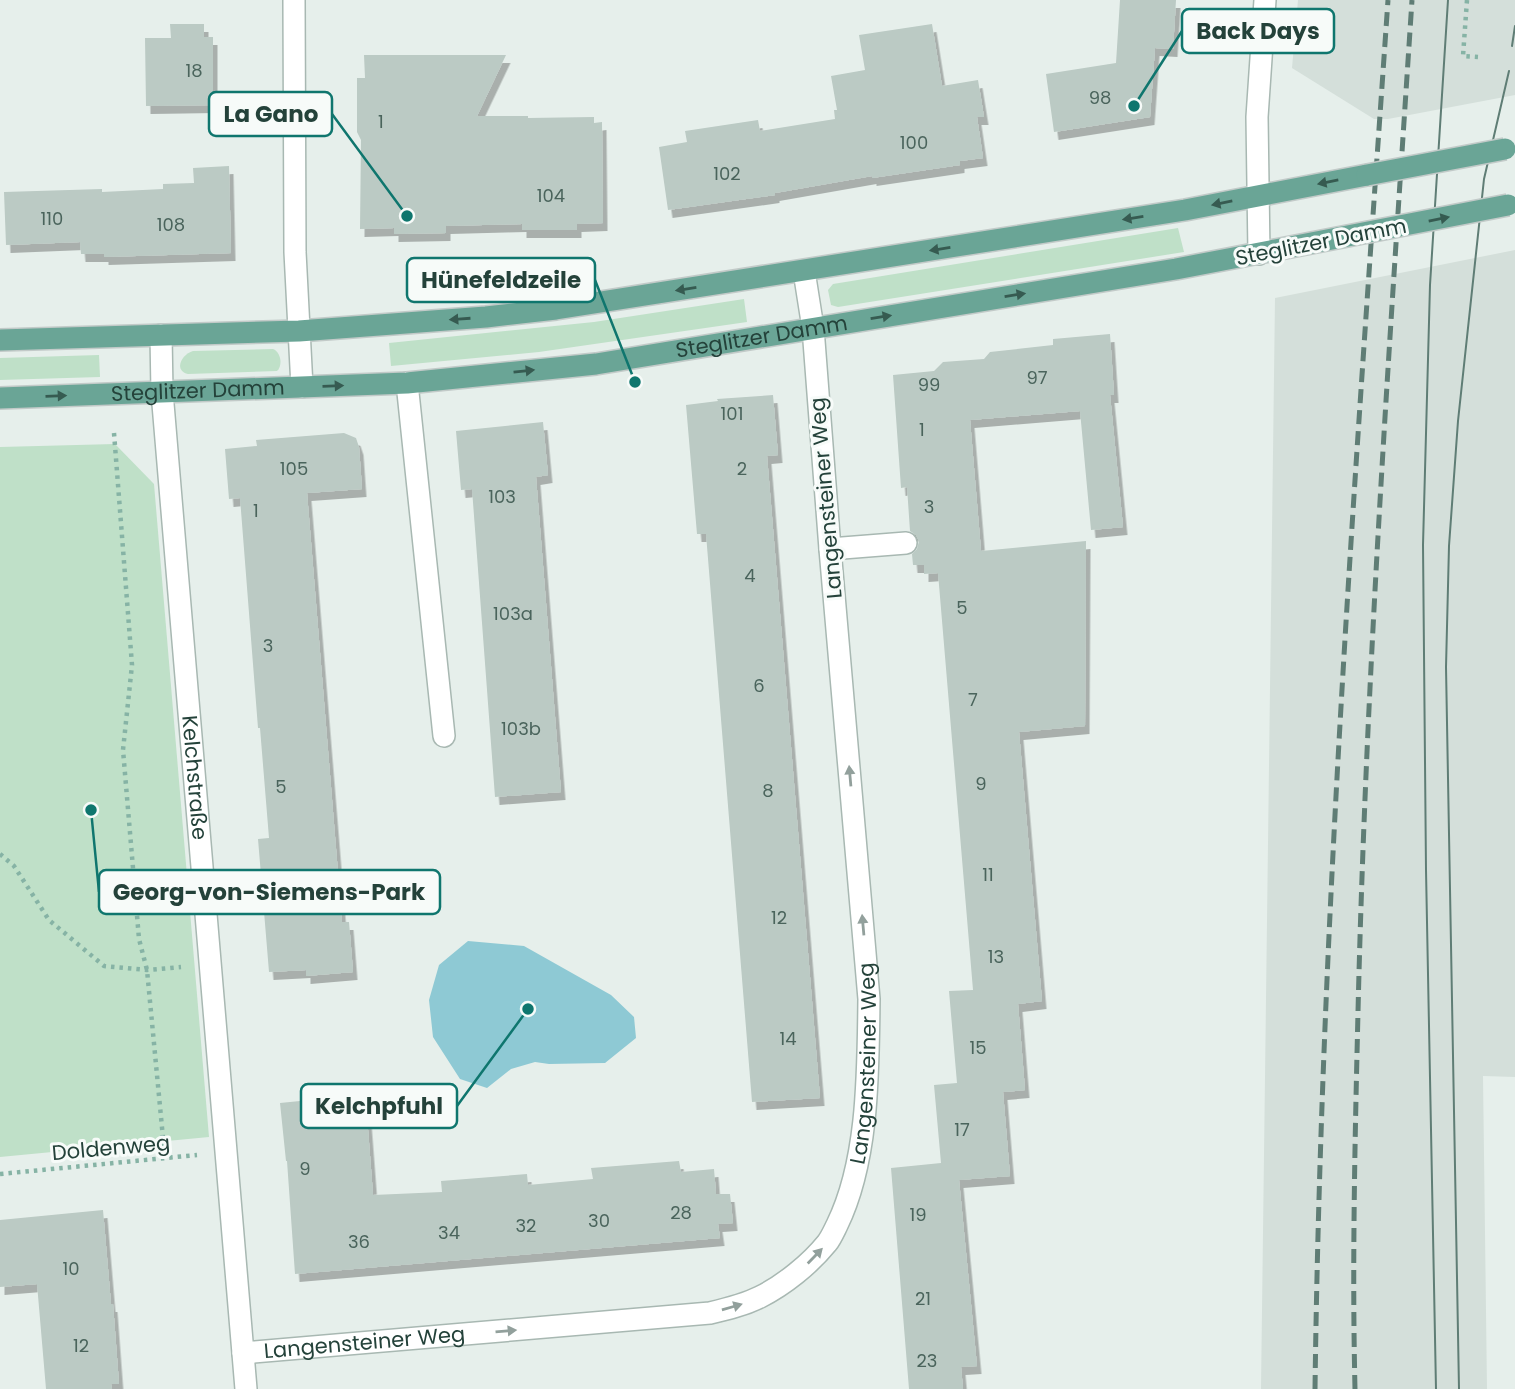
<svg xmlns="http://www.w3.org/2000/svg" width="1515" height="1389" viewBox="0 0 1515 1389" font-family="Poppins,sans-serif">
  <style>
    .built { fill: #d4dfda }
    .green { fill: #bfe0c8 }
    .water { fill: #8ec9d4 }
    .building { fill: #bbcac4; filter: url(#shadow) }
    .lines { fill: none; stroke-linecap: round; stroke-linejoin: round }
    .minor-casing { stroke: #a8b8b2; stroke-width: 24 }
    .major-casing { stroke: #c2cac8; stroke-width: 24 }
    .path { stroke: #86b3a5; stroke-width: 4.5; stroke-dasharray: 3.5 5; stroke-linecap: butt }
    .minor { stroke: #fff; stroke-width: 21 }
    .major { stroke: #6aa596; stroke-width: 21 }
    .tram { stroke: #5f7d75; stroke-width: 2 }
    .rail { stroke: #5f7d75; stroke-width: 5; stroke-dasharray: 14 7; stroke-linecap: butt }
    .major-bridge-casing { stroke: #c2cac8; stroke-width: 24; stroke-linecap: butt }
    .major-bridge { stroke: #6aa596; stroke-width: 21 }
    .oneway { fill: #365b51 }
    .oneway2 { fill: #92a09c }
    .labels { text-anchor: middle; stroke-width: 6; stroke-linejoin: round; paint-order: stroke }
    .number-label { font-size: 18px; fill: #4a645c }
    .street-label { font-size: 21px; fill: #24423a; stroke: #f7fbf9 }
    .leader { fill: none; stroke: #0f766e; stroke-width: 2.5 }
    .callout-dot { fill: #0f766e; stroke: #f7fbf9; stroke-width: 2.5 }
    .callout { fill: #f7fbf9; stroke: #0f766e; stroke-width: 2.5 }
    .callout-label { font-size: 23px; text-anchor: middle; font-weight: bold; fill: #24423a }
  </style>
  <defs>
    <filter id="shadow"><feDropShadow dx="4.5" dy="8" stdDeviation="0" flood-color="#0004"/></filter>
  </defs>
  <rect width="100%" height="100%" fill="#e6efeb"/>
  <g class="built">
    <path d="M 1298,0 L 1515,0 L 1515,95 L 1388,119 L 1374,119 L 1292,68 Z"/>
    <path d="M 1515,250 L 1515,1077 L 1483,1076 L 1487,1389 L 1261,1389 L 1275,298 Z"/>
  </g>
  <g class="green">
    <path d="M 1178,228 L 1184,252 L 838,307 L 831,305 L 828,290 L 833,284 Z"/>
    <path d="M 744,299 L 747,322 L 539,352 L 391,366 L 389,343 L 594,322 Z"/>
    <path d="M 273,349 C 281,352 283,366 277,371 L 188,374 C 173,370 182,354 193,351 Z"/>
    <path d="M 99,355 L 100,377 L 0,380 L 0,358 Z"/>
    <path d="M 115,444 L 154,484 L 209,1137 L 0,1157 L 0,447 Z"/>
  </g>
  <path class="water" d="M 468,941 L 524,946 L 611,995 L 634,1017 L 636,1038 L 605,1063 L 549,1064 L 535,1062 L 511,1069 L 487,1088 L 460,1079 L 433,1037 L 429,1000 L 439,965 Z"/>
  <g class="building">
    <path d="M 1120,0 L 1176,0 L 1173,49 L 1155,48 L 1150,117 L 1054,132 L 1046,74 L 1116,63 Z"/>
    <path d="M 170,24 L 204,24 L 204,37 L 213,37 L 213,105 L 146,106 L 145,38 L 171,38 Z"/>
    <path d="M 932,24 L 942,86 L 978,80 L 984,117 L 977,117 L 983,158 L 960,161 L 960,165 L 872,178 L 872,176 L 775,193 L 775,195 L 668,210 L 659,147 L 687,142 L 685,131 L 758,120 L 760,131 L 835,119 L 834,110 L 837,110 L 831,76 L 865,70 L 859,35 Z"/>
    <path d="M 364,55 L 506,55 L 477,116 L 528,116 L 528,118 L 594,117 L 594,123 L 602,122 L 603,223 L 577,224 L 577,230 L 522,230 L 522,224 L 446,226 L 446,233 L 394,234 L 394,228 L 360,229 L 361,140 L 357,132 L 357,78 L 365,78 Z"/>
    <path d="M 229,166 L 231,253 L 104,257 L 104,254 L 81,254 L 80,242 L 6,245 L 4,192 L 102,189 L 102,192 L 163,189 L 163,184 L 194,183 L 193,168 Z"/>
    <path d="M 1110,334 L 1114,395 L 1110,395 L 1123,527 L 1091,530 L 1080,411 L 970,420 L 981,551 L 1086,541 L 1085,726 L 1019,732 L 1042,1001 L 1018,1004 L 1025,1090 L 1003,1092 L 1010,1176 L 959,1180 L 977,1366 L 961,1367 L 963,1389 L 909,1389 L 891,1168 L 941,1163 L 934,1085 L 957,1083 L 949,991 L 973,990 L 938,573 L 924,574 L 924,565 L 913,565 L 912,554 L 917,549 L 919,541 L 916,535 L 910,531 L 907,487 L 901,488 L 893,375 L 934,371 L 943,362 L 984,359 L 990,352 L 1053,345 L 1053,339 Z"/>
    <path d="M 773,395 L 778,455 L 767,456 L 820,1098 L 752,1102 L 706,534 L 697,534 L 686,405 L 718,401 L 717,399 Z"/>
    <path d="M 543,422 L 548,475 L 536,477 L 561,792 L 495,797 L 472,489 L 461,490 L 456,431 Z"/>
    <path d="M 344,433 L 356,438 L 359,447 L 362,489 L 307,493 L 342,922 L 349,922 L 353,972 L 306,976 L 306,970 L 269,972 L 258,839 L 269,838 L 260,728 L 258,728 L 240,498 L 229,499 L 225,449 L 257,446 L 256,440 Z"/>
    <path d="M 365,1090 L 373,1195 L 442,1192 L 441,1181 L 527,1174 L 528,1185 L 593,1179 L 591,1168 L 679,1161 L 681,1172 L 714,1169 L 716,1194 L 730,1194 L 733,1223 L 718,1224 L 720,1238 L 295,1274 L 287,1161 L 286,1161 L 280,1103 L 330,1098 L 329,1094 Z"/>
    <path d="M 103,1210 L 111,1304 L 113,1304 L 119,1384 L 111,1384 L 112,1389 L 46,1389 L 37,1284 L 0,1287 L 0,1220 Z"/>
  </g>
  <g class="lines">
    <g class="minor-casing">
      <g id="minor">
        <path d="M 294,0 L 295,252 L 302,387"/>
        <path d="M 1259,254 L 1257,117 L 1265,0"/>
        <path id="s1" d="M 161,335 L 162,392 L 246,1389"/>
        <path d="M 407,383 L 444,736"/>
        <path d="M 830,549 L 906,543"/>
        <path id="s2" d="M 243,1353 L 710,1313 C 727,1309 744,1305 760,1297 C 784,1285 810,1264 827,1243 C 831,1238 834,1231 837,1225 C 869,1160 868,1070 869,999 L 830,549 L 813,328 L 804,271"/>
      </g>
    </g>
    <g class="major-casing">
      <g id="major">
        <path d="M 0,340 L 299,331 L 486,317 L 556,309 L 1185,210 L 1367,175"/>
        <path id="s3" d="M 0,398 L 407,383 L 596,364 L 1176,269 L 1275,250"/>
      </g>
    </g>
    <g class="path">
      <path d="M 1467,0 L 1463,56 L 1478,57"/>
      <path d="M 114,433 L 132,665 L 123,750 L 139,939 L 147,970 L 165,1159"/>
      <path d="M 0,854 L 14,866 L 49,920 L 104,966 L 147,970 L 181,967"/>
      <path d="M 0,1174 L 197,1155"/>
    </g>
    <use href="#minor" class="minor"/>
    <use href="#major" class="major"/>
    <g class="tram">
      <path d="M 1512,46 L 1515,26"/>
      <path d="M 1436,1389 L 1426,870 L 1423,545 L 1430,285 L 1448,0"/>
      <path d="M 1459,1389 L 1446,667 L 1449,546 L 1458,421 L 1484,179 L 1509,71"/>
    </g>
    <g class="rail">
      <path d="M 1315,1389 C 1321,925 1356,462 1388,0"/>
      <path d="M 1355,1389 C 1352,1263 1355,1137 1358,1012 C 1366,674 1390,337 1412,0"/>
    </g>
    <g class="major-bridge-casing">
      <g id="major-bridge">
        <path d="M 1367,175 L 1505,149"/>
        <path d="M 1275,250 L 1508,205"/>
      </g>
    </g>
    <use href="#major-bridge" class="major-bridge"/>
  </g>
  <defs><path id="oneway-solid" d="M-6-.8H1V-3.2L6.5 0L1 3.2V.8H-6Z" transform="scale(1.75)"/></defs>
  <g class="oneway">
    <use href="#oneway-solid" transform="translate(1328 182) rotate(169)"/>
    <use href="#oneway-solid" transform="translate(1222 203) rotate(169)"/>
    <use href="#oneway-solid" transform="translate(1133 218) rotate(171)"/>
    <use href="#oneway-solid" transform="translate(1439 219) rotate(-11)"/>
    <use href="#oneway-solid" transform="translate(940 249) rotate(171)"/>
    <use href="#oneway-solid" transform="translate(686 289) rotate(171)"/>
    <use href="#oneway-solid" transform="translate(1015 295) rotate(-9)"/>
    <use href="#oneway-solid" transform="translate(881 317) rotate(-9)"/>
    <use href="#oneway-solid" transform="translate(460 319) rotate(176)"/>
    <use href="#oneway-solid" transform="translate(524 371) rotate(-6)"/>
    <use href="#oneway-solid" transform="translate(333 386) rotate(-2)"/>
    <use href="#oneway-solid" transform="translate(56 396) rotate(-2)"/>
  </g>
  <g class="oneway2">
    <use href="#oneway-solid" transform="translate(850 776) rotate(-95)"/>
    <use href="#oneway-solid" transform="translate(863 925) rotate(-95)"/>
    <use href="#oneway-solid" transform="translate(815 1256) rotate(-46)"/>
    <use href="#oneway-solid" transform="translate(732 1307) rotate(-16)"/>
    <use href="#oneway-solid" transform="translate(506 1331) rotate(-5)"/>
  </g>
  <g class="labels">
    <g class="number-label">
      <text x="194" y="77">18</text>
      <text x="1100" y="104">98</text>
      <text x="381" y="128">1</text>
      <text x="914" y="149">100</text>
      <text x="727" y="180">102</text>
      <text x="551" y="202">104</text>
      <text x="52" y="225">110</text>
      <text x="171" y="231">108</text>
      <text x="1037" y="384">97</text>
      <text x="929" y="391">99</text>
      <text x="732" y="420">101</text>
      <text x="922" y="436">1</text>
      <text x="294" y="475">105</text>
      <text x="742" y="475">2</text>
      <text x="502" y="503">103</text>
      <text x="929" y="513">3</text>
      <text x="256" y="517">1</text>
      <text x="750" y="582">4</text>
      <text x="962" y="614">5</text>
      <text x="513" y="620">103a</text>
      <text x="268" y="652">3</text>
      <text x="759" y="692">6</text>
      <text x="973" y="706">7</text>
      <text x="521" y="735">103b</text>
      <text x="981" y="790">9</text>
      <text x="281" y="793">5</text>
      <text x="768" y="797">8</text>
      <text x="988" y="881">11</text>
      <text x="779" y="924">12</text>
      <text x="996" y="963">13</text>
      <text x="788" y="1045">14</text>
      <text x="978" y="1054">15</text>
      <text x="962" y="1136">17</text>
      <text x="305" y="1175">9</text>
      <text x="681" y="1219">28</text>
      <text x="918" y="1221">19</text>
      <text x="599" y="1227">30</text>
      <text x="526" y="1232">32</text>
      <text x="449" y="1239">34</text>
      <text x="359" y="1248">36</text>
      <text x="71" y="1275">10</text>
      <text x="923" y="1305">21</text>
      <text x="81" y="1352">12</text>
      <text x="927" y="1367">23</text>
    </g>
    <g class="street-label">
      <text transform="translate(1321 242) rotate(-11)" y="7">Steglitzer Damm</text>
      <text dy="7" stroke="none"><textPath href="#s3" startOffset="765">Steglitzer Damm</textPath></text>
      <text dy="7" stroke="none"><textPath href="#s3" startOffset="198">Steglitzer Damm</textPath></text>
      <text transform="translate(826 498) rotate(-95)" y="7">Langensteiner Weg</text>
      <text dy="7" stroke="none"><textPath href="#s1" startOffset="444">Kelchstraße</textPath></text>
      <text dy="7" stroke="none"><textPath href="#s2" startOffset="794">Langensteiner Weg</textPath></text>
      <text transform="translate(111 1148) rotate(-5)" y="7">Doldenweg</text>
      <text dy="7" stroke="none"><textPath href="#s2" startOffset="122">Langensteiner Weg</textPath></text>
    </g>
  </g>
  <path class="leader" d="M1134 106L1182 31M407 216L332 114M635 382L595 280M91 810L99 892M528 1009L457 1106"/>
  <g class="callout-dot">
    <circle cx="1134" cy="106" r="7"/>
    <circle cx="407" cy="216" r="7"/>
    <circle cx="635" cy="382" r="7"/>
    <circle cx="91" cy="810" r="7"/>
    <circle cx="528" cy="1009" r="7"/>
  </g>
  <g class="callout">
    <rect x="1182" y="9" width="152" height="44" rx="7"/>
    <rect x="209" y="92" width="123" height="44" rx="7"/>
    <rect x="407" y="258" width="188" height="44" rx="7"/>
    <rect x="99" y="870" width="341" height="44" rx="7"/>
    <rect x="301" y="1084" width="156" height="44" rx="7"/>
  </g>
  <g class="callout-label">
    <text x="1258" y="39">Back Days</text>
    <text x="271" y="122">La Gano</text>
    <text x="501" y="288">Hünefeldzeile</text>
    <text x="269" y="900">Georg-von-Siemens-Park</text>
    <text x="379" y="1114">Kelchpfuhl</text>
  </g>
</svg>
